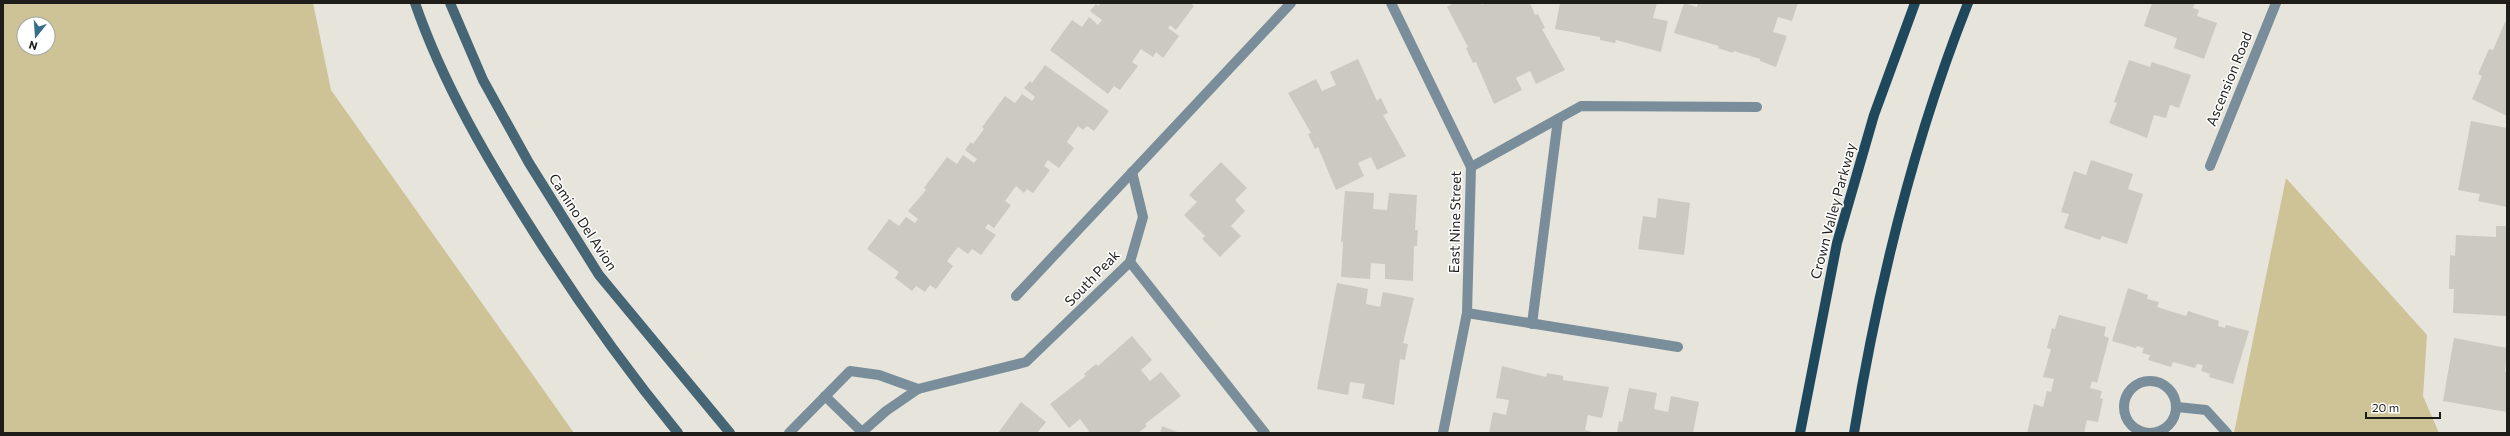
<svg xmlns="http://www.w3.org/2000/svg" width="2510" height="436" viewBox="0 0 2510 436" font-family="Commissioner,sans-serif">
  <style>
    .green { fill: #cec397; fill-rule: evenodd }
    .building { fill: #ccc9c1 }
    .lines { fill: none; stroke-linecap: round; stroke-linejoin: round }
    .street { stroke: #798e9a; stroke-width: 10 }
    .secondary { stroke: #466575; stroke-width: 10 }
    .primary { stroke: #20485c; stroke-width: 10 }
    .labels { text-anchor: middle; stroke-width: 3; stroke-linejoin: round; paint-order: stroke }
    .street-label { font-size: 14px; fill: #1e1d1a; stroke: #fff }
  </style>
  <rect width="100%" height="100%" fill="#e6e4db"/>
  <g class="green">
    <path d="M 3,3 L 313,3 L 331,90 L 574,433 L 3,433 ZM 24,24 L 48,24 L 48,48 L 24,48 Z"/>
    <path d="M 2286,178 L 2427,335 L 2423,396 L 2439,433 L 2234,433 Z"/>
  </g>
  <g class="building">
    <path d="M 1101,3 L 1190,3 L 1194,6 L 1176,30 L 1170,25 L 1168,28 L 1179,36 L 1163,58 L 1156,52 L 1153,57 L 1141,49 L 1132,62 L 1138,66 L 1120,90 L 1114,86 L 1108,94 L 1050,50 L 1072,20 L 1082,27 L 1089,17 L 1098,25 L 1102,20 L 1090,11 L 1096,4 L 1098,6 Z"/>
    <path d="M 1454,3 L 1481,3 L 1482,5 L 1486,3 L 1530,3 L 1535,15 L 1538,14 L 1545,28 L 1542,29 L 1565,70 L 1536,84 L 1530,71 L 1516,78 L 1522,90 L 1494,104 L 1476,62 L 1473,63 L 1466,48 L 1468,47 L 1447,7 Z"/>
    <path d="M 1560,3 L 1657,3 L 1653,18 L 1668,21 L 1661,52 L 1616,40 L 1615,43 L 1600,40 L 1600,37 L 1555,29 Z"/>
    <path d="M 1684,3 L 1697,7 L 1698,3 L 1798,3 L 1792,21 L 1778,17 L 1773,32 L 1787,36 L 1776,67 L 1760,61 L 1760,59 L 1734,51 L 1733,53 L 1718,48 L 1719,46 L 1674,33 Z"/>
    <path d="M 2152,3 L 2195,3 L 2193,8 L 2199,10 L 2197,16 L 2217,23 L 2204,59 L 2174,48 L 2177,38 L 2144,26 Z"/>
    <path d="M 2505,22 L 2507,23 L 2507,116 L 2472,99 L 2482,76 L 2478,74 L 2489,49 L 2493,50 Z"/>
    <path d="M 1358,59 L 1377,101 L 1381,98 L 1388,113 L 1383,115 L 1406,156 L 1377,170 L 1371,157 L 1358,163 L 1364,176 L 1336,190 L 1318,147 L 1315,149 L 1308,134 L 1311,133 L 1288,93 L 1316,79 L 1322,91 L 1336,85 L 1330,72 Z"/>
    <path d="M 2129,60 L 2150,67 L 2152,62 L 2191,75 L 2179,108 L 2170,105 L 2166,118 L 2154,115 L 2147,138 L 2109,123 L 2117,103 L 2114,102 Z"/>
    <path d="M 1045,65 L 1109,111 L 1094,131 L 1087,126 L 1083,130 L 1078,126 L 1067,142 L 1074,148 L 1059,168 L 1048,160 L 1044,166 L 1050,170 L 1033,193 L 1027,189 L 1024,193 L 1016,186 L 1005,201 L 1011,205 L 994,228 L 988,224 L 985,228 L 996,235 L 981,255 L 972,249 L 968,254 L 958,247 L 947,261 L 953,266 L 936,289 L 930,285 L 925,292 L 916,286 L 912,291 L 895,278 L 899,272 L 867,249 L 889,219 L 899,226 L 906,217 L 915,223 L 918,219 L 908,211 L 926,190 L 924,188 L 947,157 L 957,164 L 963,155 L 974,163 L 977,159 L 965,150 L 971,142 L 973,144 L 984,129 L 982,127 L 1005,96 L 1015,103 L 1022,94 L 1032,101 L 1035,97 L 1024,88 L 1030,81 L 1032,83 Z"/>
    <path d="M 2471,121 L 2507,128 L 2507,207 L 2478,201 L 2480,194 L 2458,190 Z"/>
    <path d="M 2091,160 L 2133,174 L 2128,189 L 2143,194 L 2127,244 L 2102,236 L 2100,240 L 2064,228 L 2069,214 L 2061,212 L 2074,171 L 2086,175 Z"/>
    <path d="M 1221,162 L 1247,188 L 1235,200 L 1245,211 L 1231,226 L 1241,236 L 1220,257 L 1202,239 L 1205,236 L 1184,215 L 1197,202 L 1189,195 Z"/>
    <path d="M 1345,191 L 1374,193 L 1373,209 L 1387,210 L 1389,193 L 1417,195 L 1415,230 L 1418,230 L 1417,246 L 1414,246 L 1413,281 L 1385,279 L 1385,264 L 1371,263 L 1370,279 L 1341,277 L 1343,242 L 1341,242 Z"/>
    <path d="M 1658,198 L 1690,203 L 1684,255 L 1638,249 L 1643,216 L 1656,218 Z"/>
    <path d="M 2496,226 L 2507,226 L 2507,316 L 2453,313 L 2454,289 L 2449,289 L 2450,255 L 2455,256 L 2456,235 L 2496,237 Z"/>
    <path d="M 1337,283 L 1368,289 L 1366,304 L 1380,307 L 1383,292 L 1414,298 L 1403,343 L 1408,344 L 1405,360 L 1400,359 L 1394,405 L 1362,398 L 1365,384 L 1350,382 L 1348,395 L 1317,389 Z"/>
    <path d="M 2128,288 L 2148,295 L 2147,299 L 2159,302 L 2157,307 L 2186,316 L 2188,311 L 2219,321 L 2218,326 L 2225,328 L 2226,325 L 2249,331 L 2233,384 L 2209,377 L 2210,374 L 2201,371 L 2203,365 L 2197,364 L 2195,368 L 2173,362 L 2171,367 L 2148,360 L 2150,355 L 2142,353 L 2144,348 L 2137,346 L 2136,348 L 2112,341 Z"/>
    <path d="M 2059,315 L 2106,327 L 2104,336 L 2109,338 L 2097,383 L 2092,381 L 2090,388 L 2102,391 L 2100,398 L 2103,399 L 2098,422 L 2087,420 L 2084,433 L 2027,433 L 2034,404 L 2043,407 L 2047,391 L 2051,392 L 2054,379 L 2043,377 L 2051,349 L 2047,348 L 2052,328 L 2055,329 Z"/>
    <path d="M 1132,336 L 1152,360 L 1141,370 L 1150,381 L 1161,372 L 1181,396 L 1145,424 L 1147,426 L 1138,433 L 1087,433 L 1089,431 L 1080,419 L 1069,428 L 1050,404 L 1086,376 L 1084,374 L 1096,364 L 1098,366 Z"/>
    <path d="M 2454,338 L 2507,348 L 2505,372 L 2507,372 L 2507,412 L 2443,401 Z"/>
    <path d="M 1502,366 L 1546,377 L 1547,373 L 1563,376 L 1563,380 L 1609,387 L 1602,418 L 1588,415 L 1585,430 L 1596,433 L 1489,433 L 1493,412 L 1506,415 L 1509,400 L 1496,398 Z"/>
    <path d="M 1629,388 L 1657,393 L 1654,409 L 1668,412 L 1671,396 L 1699,402 L 1693,433 L 1617,433 L 1619,421 L 1622,422 Z"/>
    <path d="M 1021,402 L 1046,422 L 1037,433 L 998,433 Z"/>
    <path d="M 1162,426 L 1180,433 L 1160,433 Z"/>
  </g>
  <g class="lines">
    <g class="street">
      <path d="M 1391,3 L 1471,167 L 1467,313 L 1443,433"/>
      <path d="M 2210,166 L 2276,3"/>
      <path d="M 1471,167 L 1581,106 L 1757,107"/>
      <path d="M 1130,262 L 1265,433"/>
      <path d="M 1016,296 L 1291,3"/>
      <path d="M 1467,313 L 1678,347"/>
      <path d="M 1532,324 L 1558,119"/>
      <circle cx="2150" cy="407" r="26"/>
      <path d="M 825,396 L 862,432"/>
      <path d="M 2177,407 L 2206,410 L 2227,433"/>
      <path d="M 789,433 L 850,371 L 879,375 L 918,389"/>
      <path d="M 861,433 L 886,411 L 918,389 L 1026,362 L 1130,262 L 1143,217 L 1132,172"/>
    </g>
    <g class="secondary">
      <path d="M 415,3 C 443,84 487,159 533,231 C 578,302 625,368 678,433"/>
      <path d="M 450,3 L 483,80 L 529,163 L 599,275 L 730,433"/>
    </g>
    <g class="primary">
      <path d="M 1800,433 L 1837,243 L 1874,115 L 1915,3"/>
      <path d="M 1854,433 C 1878,286 1913,142 1968,3"/>
    </g>
  </g>
  <g class="labels">
    <g class="street-label">
      <text transform="translate(2229 79) rotate(-68)" y="5">Ascension Road</text>
      <text transform="translate(1833 211) rotate(-75)" y="5">Crown Valley Parkway</text>
      <text transform="translate(583 222) rotate(57)" y="5">Camino Del Avion</text>
      <text transform="translate(1455 222) rotate(-89)" y="5">East Nine Street</text>
      <text transform="translate(1092 278) rotate(-46)" y="5">South Peak</text>
    </g>
  </g>
  <rect width="2510" height="436" fill="none" stroke="#1e1d1a" stroke-width="8"/>
  <g transform="translate(36 36) rotate(197)"><circle r="19" fill="#ffffff" stroke="#a5a5a3"/>
  <path d="M0-3L7 15L0 10L-7 15Z" fill="#366d88"/>
  <text y="-6" font-size="11" font-weight="bold" text-anchor="middle" fill="#1e1d1a">N</text>
  </g>
  <path d="M2366 412v6h74v-6" fill="none" stroke="#1e1d1a" stroke-width="2"/>
  <text x="2372" y="412" font-size="12" fill="#1e1d1a" stroke="#ffffff" stroke-width="3" paint-order="stroke">20 m</text>
</svg>
